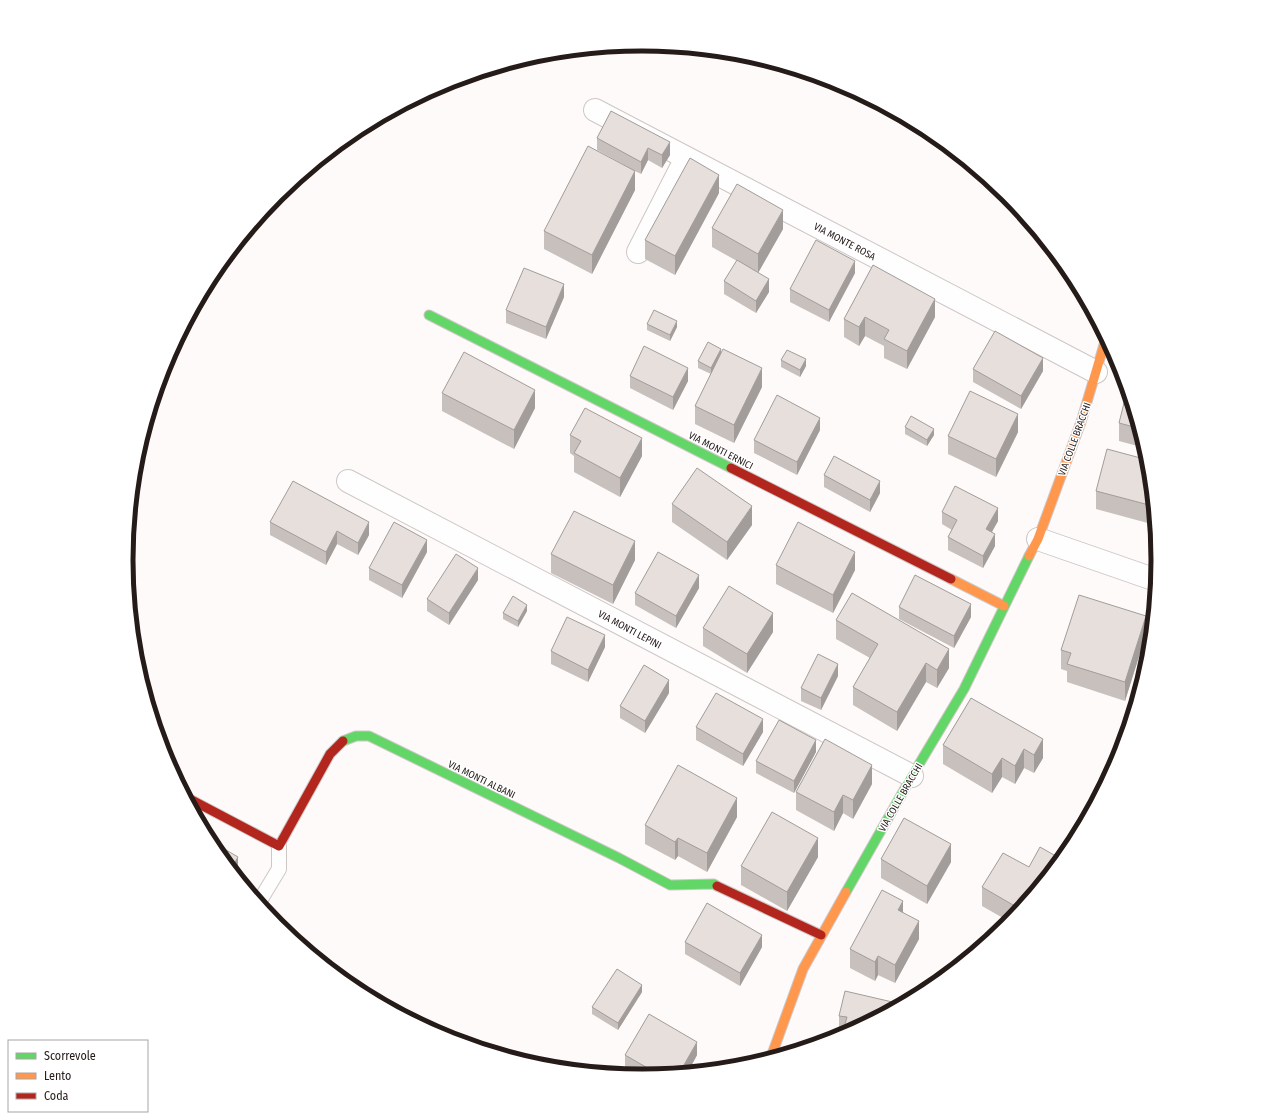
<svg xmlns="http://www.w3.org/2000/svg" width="1284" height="1120" viewBox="0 0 1284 1120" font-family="'Fira Sans Condensed',sans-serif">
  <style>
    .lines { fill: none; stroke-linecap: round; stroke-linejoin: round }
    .lane-casing { stroke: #cec7c6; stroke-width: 16 }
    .street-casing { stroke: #cec7c6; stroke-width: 24 }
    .fast-casing { stroke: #cec7c6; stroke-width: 11 }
    .slow-casing { stroke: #cec7c6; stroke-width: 11 }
    .jam-casing { stroke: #cec7c6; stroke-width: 11 }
    .lane { stroke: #fffefe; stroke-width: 14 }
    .street { stroke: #fffefe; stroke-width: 22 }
    .fast { stroke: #63d668; stroke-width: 9 }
    .slow { stroke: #ff974d; stroke-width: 9 }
    .jam { stroke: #b3261e; stroke-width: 9 }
    .wall { fill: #c7c0bd }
    .shaded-wall { fill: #a29c9a }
    .building { fill: #e7dfdc; stroke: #a29c9a }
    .labels { text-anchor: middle; stroke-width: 3; stroke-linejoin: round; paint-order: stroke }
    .street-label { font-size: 10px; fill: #251b19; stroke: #fff }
    .rim { fill: none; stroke: #251b19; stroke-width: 5 }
  </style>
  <rect width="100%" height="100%" fill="#fdfaf9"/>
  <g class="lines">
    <g class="lane-casing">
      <path id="lane" d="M 259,902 L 279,869 L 279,846"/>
    </g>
    <g class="street-casing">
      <g id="street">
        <path d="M 595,110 L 1096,372"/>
        <path d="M 638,252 L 686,158"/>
        <path d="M 348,481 L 912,776"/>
        <path d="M 1038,539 L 1156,580"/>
      </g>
    </g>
    <g class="fast-casing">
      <g id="fast">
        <path d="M 429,315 L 731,468"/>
        <path d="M 343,741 L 356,736 L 369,736 L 619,858 L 670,885 L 714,884 L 717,886"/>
        <path d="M 846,892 L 912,776 L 964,689 L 1029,556"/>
      </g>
    </g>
    <g class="slow-casing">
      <g id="slow">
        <path d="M 1029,556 L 1038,539 L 1081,422 L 1106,338"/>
        <path d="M 951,579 L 1004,606"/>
        <path d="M 771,1057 L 803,969 L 846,892"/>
      </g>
    </g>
    <g class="jam-casing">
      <g id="jam">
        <path d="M 731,468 L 951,579"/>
        <path d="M 186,797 L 279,846 L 330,754 L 343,741"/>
        <path d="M 717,886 L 821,935"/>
      </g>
    </g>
    <use href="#lane" class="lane"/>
    <use href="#street" class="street"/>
    <use href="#fast" class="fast"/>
    <use href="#slow" class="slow"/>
    <use href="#jam" class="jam"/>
  </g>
  <g class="wall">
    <path d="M 611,111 L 670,155 L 662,168 L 648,160 L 641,174 L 635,171 L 635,190 L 592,274 L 544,249 L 544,231 L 626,166 L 597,150 L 597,138 Z"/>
    <path d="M 719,193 L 675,275 L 645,259 L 645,240 Z"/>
    <path d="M 712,228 L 783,229 L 758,273 L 769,292 L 756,313 L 724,294 L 724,281 L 737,261 L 712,247 Z"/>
    <path d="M 873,265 L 935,317 L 907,369 L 884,358 L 884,346 L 865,336 L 859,346 L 844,337 L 844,319 Z"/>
    <path d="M 855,273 L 829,322 L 790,302 L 790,289 Z"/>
    <path d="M 564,297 L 546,339 L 506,323 L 506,310 Z"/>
    <path d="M 647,324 L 677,327 L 670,341 L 647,330 Z"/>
    <path d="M 721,354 L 762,387 L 734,443 L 695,424 L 695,406 L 711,374 L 698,368 L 698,361 Z"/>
    <path d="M 781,360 L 806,366 L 800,377 L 781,367 Z"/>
    <path d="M 973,369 L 1043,371 L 1021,409 L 973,382 Z"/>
    <path d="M 630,376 L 688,381 L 673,410 L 630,388 Z"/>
    <path d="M 1127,391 L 1145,448 L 1119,441 L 1119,423 Z"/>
    <path d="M 442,393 L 535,408 L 514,449 L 442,411 Z"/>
    <path d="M 905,427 L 934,435 L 927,446 L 905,434 Z"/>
    <path d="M 820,430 L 797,475 L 754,453 L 754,440 Z"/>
    <path d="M 1018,432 L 996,477 L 948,454 L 948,436 Z"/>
    <path d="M 570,435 L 642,456 L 620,497 L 574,472 L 574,456 L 570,453 Z"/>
    <path d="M 1148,460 L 1155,525 L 1096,509 L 1096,491 Z"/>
    <path d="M 824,475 L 880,493 L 870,512 L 824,487 Z"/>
    <path d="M 672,504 L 752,525 L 727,560 L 672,522 Z"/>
    <path d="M 942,512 L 998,521 L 992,532 L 995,546 L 983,568 L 948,550 L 948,537 L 952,530 L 942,524 Z"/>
    <path d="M 270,522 L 369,535 L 358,555 L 337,544 L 326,565 L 270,535 Z"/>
    <path d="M 427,552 L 402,598 L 369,580 L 369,568 Z"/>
    <path d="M 551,554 L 635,560 L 613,604 L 551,573 Z"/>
    <path d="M 776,565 L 855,570 L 833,613 L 776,584 Z"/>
    <path d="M 478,580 L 449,625 L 427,611 L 427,599 Z"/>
    <path d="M 699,588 L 676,628 L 635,605 L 635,593 Z"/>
    <path d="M 899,607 L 971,617 L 954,648 L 899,619 Z"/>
    <path d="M 527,611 L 518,627 L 503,619 L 503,613 Z"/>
    <path d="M 836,620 L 949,668 L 937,688 L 926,682 L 897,731 L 853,705 L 853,687 L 870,658 L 836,639 Z"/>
    <path d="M 703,628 L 773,632 L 747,673 L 703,646 Z"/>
    <path d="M 1146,634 L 1125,701 L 1067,682 L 1067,671 L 1061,669 L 1061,650 Z"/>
    <path d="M 605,647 L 588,682 L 551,664 L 551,651 Z"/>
    <path d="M 838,676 L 821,710 L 801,701 L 801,688 Z"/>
    <path d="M 669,693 L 645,733 L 620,718 L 620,706 Z"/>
    <path d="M 971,698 L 1043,758 L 1034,773 L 1024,768 L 1015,784 L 1002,777 L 992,793 L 943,764 L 943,745 Z"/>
    <path d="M 696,727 L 763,732 L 743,766 L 696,740 Z"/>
    <path d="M 816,752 L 794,793 L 756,773 L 756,761 Z"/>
    <path d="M 872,784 L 853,819 L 843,813 L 834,831 L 796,810 L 796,792 Z"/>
    <path d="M 737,817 L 707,872 L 678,856 L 675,860 L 645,844 L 645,825 Z"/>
    <path d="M 818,857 L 787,911 L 741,885 L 741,866 Z"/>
    <path d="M 881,859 L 951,862 L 927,904 L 881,878 Z"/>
    <path d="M 1061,859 L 1010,922 L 982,906 L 982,887 L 1029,867 Z"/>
    <path d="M 903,912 L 919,939 L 895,983 L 878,975 L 875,981 L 850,968 L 850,949 Z"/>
    <path d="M 685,942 L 762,947 L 740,986 L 685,954 Z"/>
    <path d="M 642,992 L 618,1030 L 592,1014 L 592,1007 Z"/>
    <path d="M 901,1004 L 842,1035 L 839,1034 L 839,1016 Z"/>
    <path d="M 625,1055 L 697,1055 L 688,1072 L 642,1076 L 639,1076 L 625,1067 Z"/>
  </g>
  <g class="shaded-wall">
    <path d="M 670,142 L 670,155 L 662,168 L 662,155 Z"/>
    <path d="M 648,148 L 648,160 L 641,174 L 641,162 Z"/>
    <path d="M 635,171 L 635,190 L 592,274 L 592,255 Z"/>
    <path d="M 719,175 L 719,193 L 675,275 L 675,256 Z"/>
    <path d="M 783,210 L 783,229 L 758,273 L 758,254 Z"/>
    <path d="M 855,261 L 855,273 L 829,322 L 829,310 Z"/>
    <path d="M 769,279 L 769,292 L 756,313 L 756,301 Z"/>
    <path d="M 564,284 L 564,297 L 546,339 L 546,327 Z"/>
    <path d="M 935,299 L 935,317 L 907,369 L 907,351 Z"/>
    <path d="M 865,317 L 865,336 L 859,346 L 859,327 Z"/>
    <path d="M 677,321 L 677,327 L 670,341 L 670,335 Z"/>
    <path d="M 721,349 L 721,355 L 711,374 L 711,368 Z"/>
    <path d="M 1043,358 L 1043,371 L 1021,409 L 1021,396 Z"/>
    <path d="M 806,359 L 806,366 L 800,377 L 800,370 Z"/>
    <path d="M 688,368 L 688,381 L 673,410 L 673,397 Z"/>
    <path d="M 762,368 L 762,387 L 734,443 L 734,425 Z"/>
    <path d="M 535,390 L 535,408 L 514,449 L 514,430 Z"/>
    <path d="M 1018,414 L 1018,432 L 996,477 L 996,459 Z"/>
    <path d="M 820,418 L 820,430 L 797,475 L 797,462 Z"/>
    <path d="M 934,429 L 934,435 L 927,446 L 927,440 Z"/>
    <path d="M 642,438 L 642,456 L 620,497 L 620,478 Z"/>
    <path d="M 880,481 L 880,493 L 870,512 L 870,500 Z"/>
    <path d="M 752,506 L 752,525 L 727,560 L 727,542 Z"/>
    <path d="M 998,508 L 998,521 L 986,542 L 986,529 Z"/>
    <path d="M 369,522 L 369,535 L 358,555 L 358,543 Z"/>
    <path d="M 337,531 L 337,544 L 326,565 L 326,552 Z"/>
    <path d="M 995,534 L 995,546 L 983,568 L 983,556 Z"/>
    <path d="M 427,540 L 427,552 L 402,598 L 402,585 Z"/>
    <path d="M 635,541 L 635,560 L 613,604 L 613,585 Z"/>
    <path d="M 855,552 L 855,570 L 833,613 L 833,595 Z"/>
    <path d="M 478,568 L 478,580 L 449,625 L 449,613 Z"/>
    <path d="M 699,575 L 699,588 L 676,628 L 676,616 Z"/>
    <path d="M 971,604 L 971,617 L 954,648 L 954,636 Z"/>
    <path d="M 527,605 L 527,611 L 518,627 L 518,621 Z"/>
    <path d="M 773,613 L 773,632 L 747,673 L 747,654 Z"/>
    <path d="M 1146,616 L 1146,634 L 1125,701 L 1125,682 Z"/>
    <path d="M 605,635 L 605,647 L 588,682 L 588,670 Z"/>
    <path d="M 949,649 L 949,668 L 937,688 L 937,670 Z"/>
    <path d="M 926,663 L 926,682 L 897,731 L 897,712 Z"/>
    <path d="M 838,664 L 838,676 L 821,710 L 821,698 Z"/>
    <path d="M 669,680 L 669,693 L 645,733 L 645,721 Z"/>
    <path d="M 763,719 L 763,732 L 743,766 L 743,754 Z"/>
    <path d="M 1043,739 L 1043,758 L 1034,773 L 1034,755 Z"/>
    <path d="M 816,740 L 816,752 L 794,793 L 794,781 Z"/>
    <path d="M 1024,749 L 1024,768 L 1015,784 L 1015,766 Z"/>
    <path d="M 1002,758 L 1002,777 L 992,793 L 992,774 Z"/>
    <path d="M 872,765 L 872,784 L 853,819 L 853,800 Z"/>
    <path d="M 843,795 L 843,813 L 834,831 L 834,812 Z"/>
    <path d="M 737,798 L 737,817 L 707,872 L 707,853 Z"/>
    <path d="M 678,838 L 678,856 L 675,860 L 675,842 Z"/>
    <path d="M 818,838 L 818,857 L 787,911 L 787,892 Z"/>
    <path d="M 951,844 L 951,862 L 927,904 L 927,886 Z"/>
    <path d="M 238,857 L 238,870 L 236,874 L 231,869 Z"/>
    <path d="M 903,901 L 903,920 L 898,910 Z"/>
    <path d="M 919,921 L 919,939 L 895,983 L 895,965 Z"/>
    <path d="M 762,935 L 762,947 L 740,986 L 740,973 Z"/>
    <path d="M 878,956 L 878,975 L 875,981 L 875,962 Z"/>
    <path d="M 642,985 L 642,992 L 618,1030 L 618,1023 Z"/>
    <path d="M 697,1042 L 697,1055 L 688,1072 L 680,1072 Z"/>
  </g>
  <g class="building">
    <path d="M 611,111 L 670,142 L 662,155 L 648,148 L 641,162 L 597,138 Z"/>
    <path d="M 588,146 L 635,171 L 592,255 L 544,231 Z"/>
    <path d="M 690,158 L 719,175 L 675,256 L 645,240 Z"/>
    <path d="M 737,184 L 783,210 L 758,254 L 712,228 Z"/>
    <path d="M 816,240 L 855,261 L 829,310 L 790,289 Z"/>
    <path d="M 737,260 L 769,279 L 756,301 L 724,281 Z"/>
    <path d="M 873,265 L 935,299 L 907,351 L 884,339 L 889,330 L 865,317 L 859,327 L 844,319 Z"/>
    <path d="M 524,268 L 564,284 L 546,327 L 506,310 Z"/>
    <path d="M 654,310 L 677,321 L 670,335 L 647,324 Z"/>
    <path d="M 995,331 L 1043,358 L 1021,396 L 973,369 Z"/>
    <path d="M 708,342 L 721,349 L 711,368 L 698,361 Z"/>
    <path d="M 644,346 L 688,368 L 673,397 L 630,376 Z"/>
    <path d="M 723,349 L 762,368 L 734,425 L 695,406 Z"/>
    <path d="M 787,350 L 806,359 L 800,370 L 781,360 Z"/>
    <path d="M 464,352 L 535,390 L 514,430 L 442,393 Z"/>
    <path d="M 970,391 L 1018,414 L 996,459 L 948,436 Z"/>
    <path d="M 1127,391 L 1138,428 L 1119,423 Z"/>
    <path d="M 777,395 L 820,418 L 797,462 L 754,440 Z"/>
    <path d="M 585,408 L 642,438 L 620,478 L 574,453 L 581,441 L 570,435 Z"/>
    <path d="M 911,416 L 934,429 L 927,440 L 905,427 Z"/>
    <path d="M 1107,449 L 1148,460 L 1153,506 L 1096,491 Z"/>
    <path d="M 834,456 L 880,481 L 870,500 L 824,475 Z"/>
    <path d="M 697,468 L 752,506 L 727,542 L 672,504 Z"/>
    <path d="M 293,481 L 369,522 L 358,543 L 337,531 L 326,552 L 270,522 Z"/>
    <path d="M 955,486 L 998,508 L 986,529 L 995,534 L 983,556 L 948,537 L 957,520 L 942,512 Z"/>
    <path d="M 574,511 L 635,541 L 613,585 L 551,554 Z"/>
    <path d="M 394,522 L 427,540 L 402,585 L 369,568 Z"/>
    <path d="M 798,522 L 855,552 L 833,595 L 776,565 Z"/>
    <path d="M 658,552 L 699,575 L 676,616 L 635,593 Z"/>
    <path d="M 456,554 L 478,568 L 449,613 L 427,599 Z"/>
    <path d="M 915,575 L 971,604 L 954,636 L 899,607 Z"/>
    <path d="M 729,586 L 773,613 L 747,654 L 703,628 Z"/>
    <path d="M 852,593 L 949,649 L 937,670 L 926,663 L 897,712 L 853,687 L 878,644 L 836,620 Z"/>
    <path d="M 1079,595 L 1146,616 L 1125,682 L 1067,664 L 1071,653 L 1061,650 Z"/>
    <path d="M 513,596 L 527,605 L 518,621 L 503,613 Z"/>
    <path d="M 567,617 L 605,635 L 588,670 L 551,651 Z"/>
    <path d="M 818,654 L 838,664 L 821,698 L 801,688 Z"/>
    <path d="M 644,665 L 669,680 L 645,721 L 620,706 Z"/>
    <path d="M 716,693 L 763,719 L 743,754 L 696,727 Z"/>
    <path d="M 971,698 L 1043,739 L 1034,755 L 1024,749 L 1015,766 L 1002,758 L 992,774 L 943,745 Z"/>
    <path d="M 779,720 L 816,740 L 794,781 L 756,761 Z"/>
    <path d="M 825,739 L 872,765 L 853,800 L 843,795 L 834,812 L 796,792 Z"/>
    <path d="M 678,765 L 737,798 L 707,853 L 678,838 L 675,842 L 645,825 Z"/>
    <path d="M 772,812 L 818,838 L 787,892 L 741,866 Z"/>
    <path d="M 904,818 L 951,844 L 927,886 L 881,859 Z"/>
    <path d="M 209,840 L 238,857 L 231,869 L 213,846 Z"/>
    <path d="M 1040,847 L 1061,859 L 1020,909 L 982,887 L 1003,853 L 1029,867 Z"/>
    <path d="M 882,890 L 903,901 L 898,910 L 919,921 L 895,965 L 878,956 L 875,962 L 850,949 Z"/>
    <path d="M 707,903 L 762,935 L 740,973 L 685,942 Z"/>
    <path d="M 617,969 L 642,985 L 618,1023 L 592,1007 Z"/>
    <path d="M 845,991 L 901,1004 L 842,1035 L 847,1017 L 839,1016 Z"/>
    <path d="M 649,1014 L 697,1042 L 680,1072 L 658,1074 L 625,1055 Z"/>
  </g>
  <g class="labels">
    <g class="street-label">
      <text transform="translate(845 241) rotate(28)" y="4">VIA MONTE ROSA</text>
      <text transform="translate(1074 439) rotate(-70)" y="4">VIA COLLE BRACCHI</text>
      <text transform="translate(721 450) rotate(27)" y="4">VIA MONTI ERNICI</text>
      <text transform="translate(630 629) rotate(28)" y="4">VIA MONTI LEPINI</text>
      <text transform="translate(482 779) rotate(26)" y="4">VIA MONTI ALBANI</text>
      <text transform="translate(900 797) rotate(-60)" y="4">VIA COLLE BRACCHI</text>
    </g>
  </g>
  <path d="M0 0H1284V1120H0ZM133 560a509 509 0 1 1 1018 0a509 509 0 1 1-1018 0Z" fill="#fff" fill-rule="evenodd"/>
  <path class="rim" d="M133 560a509 509 0 1 1 1018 0a509 509 0 1 1-1018 0Z"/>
  <rect x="8" y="1040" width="140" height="72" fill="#ffffff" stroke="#a8a4a3"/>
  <rect x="16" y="1053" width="20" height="6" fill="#63d668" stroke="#a8a4a3"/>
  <text x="44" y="1060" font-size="12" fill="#251b19">Scorrevole</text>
  <rect x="16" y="1073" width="20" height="6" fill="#ff974d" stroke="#a8a4a3"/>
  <text x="44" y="1080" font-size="12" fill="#251b19">Lento</text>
  <rect x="16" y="1093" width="20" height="6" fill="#b3261e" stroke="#a8a4a3"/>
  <text x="44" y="1100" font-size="12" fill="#251b19">Coda</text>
</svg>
